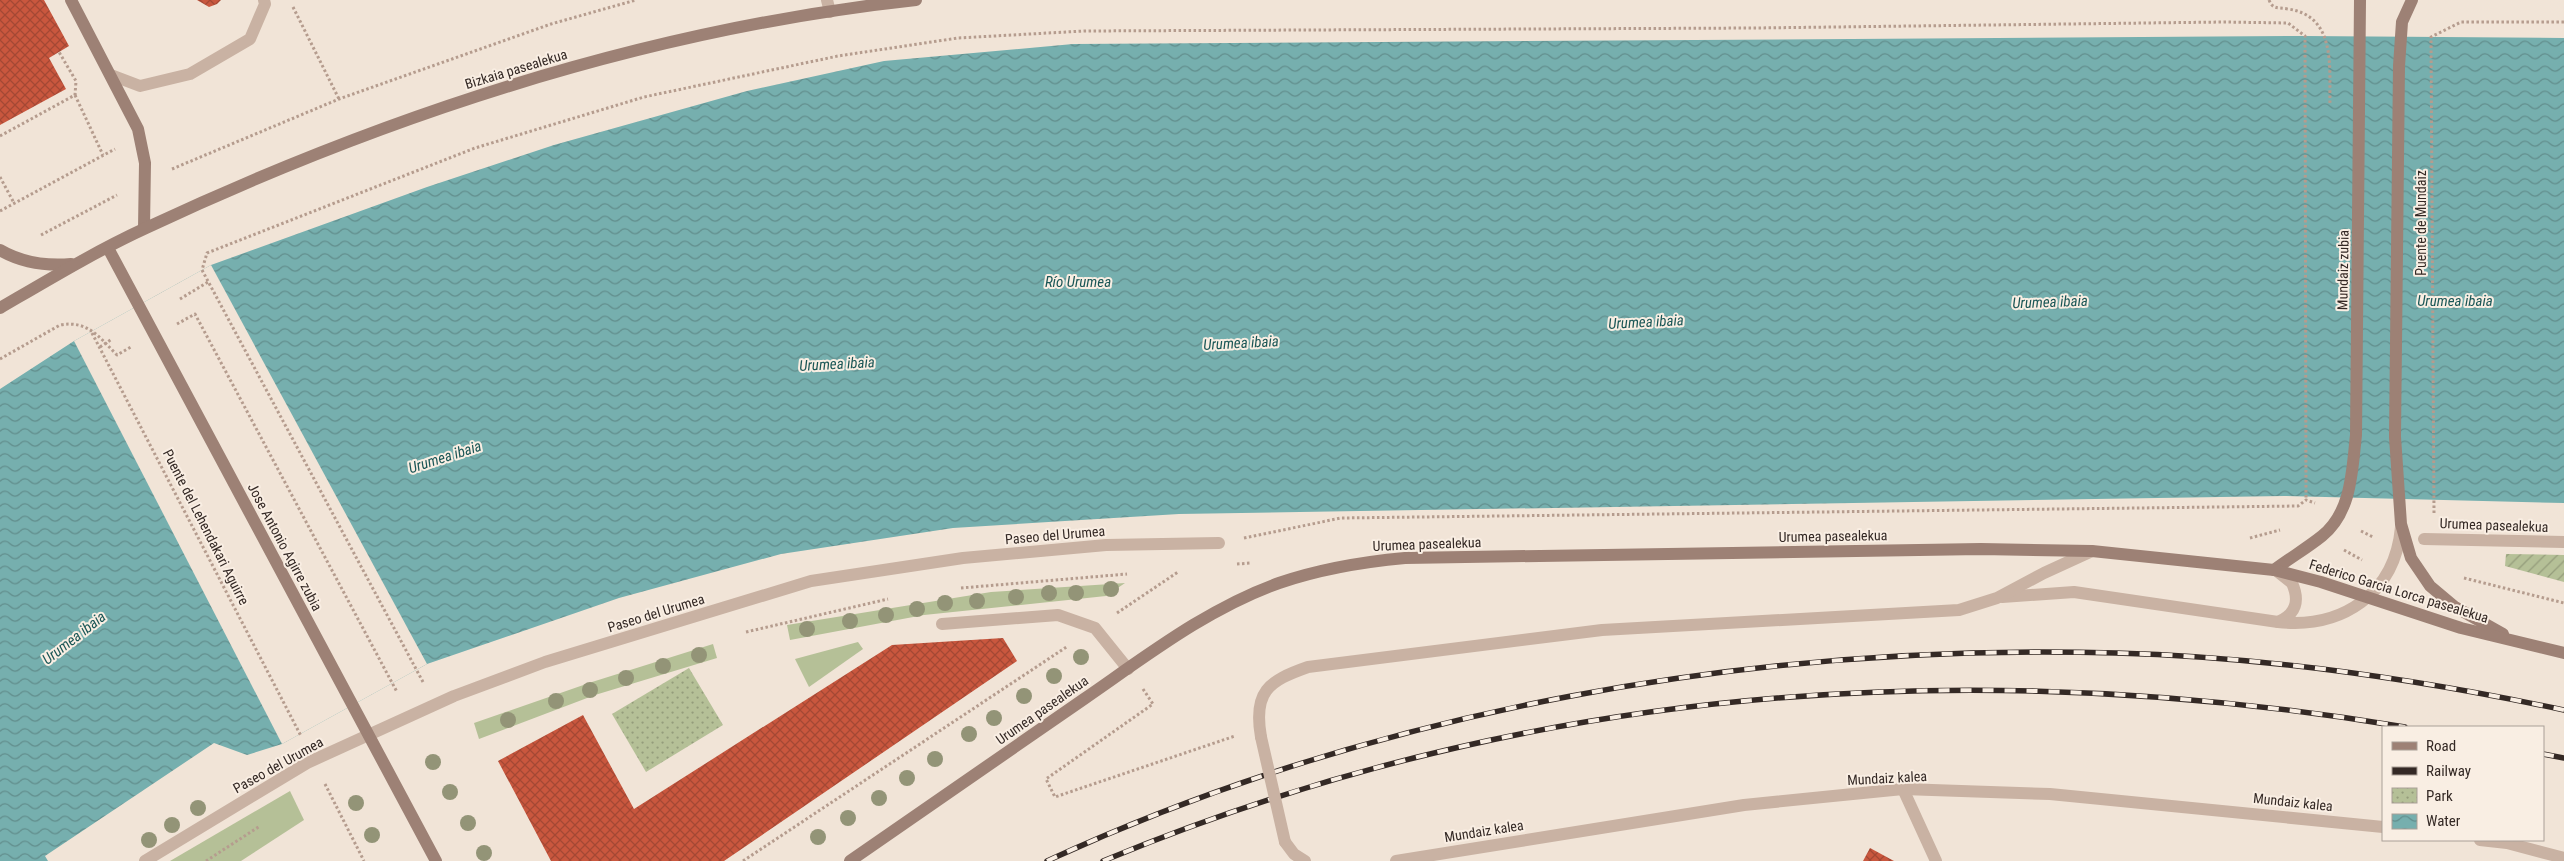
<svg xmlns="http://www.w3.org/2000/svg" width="2564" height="861" viewBox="0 0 2564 861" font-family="'Roboto Condensed',sans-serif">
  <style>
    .grass { fill: #b5c097 }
    .park { fill: url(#park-dots) }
    .garden { fill: url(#garden-furrows) }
    .water { fill: url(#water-waves) }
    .pier { fill: #f1e4d7 }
    .building { fill: url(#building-cross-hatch) }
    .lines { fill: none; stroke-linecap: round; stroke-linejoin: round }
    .path { stroke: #b59c8e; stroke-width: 3; stroke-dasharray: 2.5 2.5; stroke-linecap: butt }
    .lane { stroke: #c9b2a3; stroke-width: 12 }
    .street { stroke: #c9b2a3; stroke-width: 12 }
    .secondary { stroke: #9d8175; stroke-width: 12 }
    .rail-casing { stroke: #342925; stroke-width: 5.5 }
    .rail { stroke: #f9eee3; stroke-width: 4; stroke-dasharray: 11; stroke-linecap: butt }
    .street-bridge { stroke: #c9b2a3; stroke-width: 12 }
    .tree { fill: #939477 }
    .labels { text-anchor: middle; stroke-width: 4; stroke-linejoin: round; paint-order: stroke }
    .street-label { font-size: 14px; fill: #342925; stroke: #f9eee3 }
    .water-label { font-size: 15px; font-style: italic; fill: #1a5656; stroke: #f9eee3 }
  </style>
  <defs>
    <pattern id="park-dots" width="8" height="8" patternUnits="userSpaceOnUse" patternTransform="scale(1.25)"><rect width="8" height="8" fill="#b5c097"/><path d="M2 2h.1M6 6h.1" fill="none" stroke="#949c7b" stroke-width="1.8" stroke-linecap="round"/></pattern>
    <pattern id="garden-furrows" width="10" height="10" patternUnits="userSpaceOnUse" patternTransform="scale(1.25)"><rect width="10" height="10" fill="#b5c097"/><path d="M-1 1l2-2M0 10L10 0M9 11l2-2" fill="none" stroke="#949c7b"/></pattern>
    <pattern id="water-waves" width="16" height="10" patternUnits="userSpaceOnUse" patternTransform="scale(1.25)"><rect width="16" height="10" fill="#76afae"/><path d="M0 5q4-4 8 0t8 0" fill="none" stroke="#628e8d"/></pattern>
    <pattern id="building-cross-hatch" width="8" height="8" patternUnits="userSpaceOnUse" patternTransform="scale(1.25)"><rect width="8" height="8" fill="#c9573e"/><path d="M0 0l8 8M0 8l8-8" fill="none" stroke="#a44834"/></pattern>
  </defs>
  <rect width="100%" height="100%" fill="#f1e4d7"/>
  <g class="grass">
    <path d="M 1125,583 L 1106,596 L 924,615 L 790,640 L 787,625 L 991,592 Z"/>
    <path d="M 858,642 L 863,649 L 809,687 L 795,659 Z"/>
    <path d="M 713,644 L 717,658 L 595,695 L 479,739 L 474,723 L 592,682 Z"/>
    <path d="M 290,791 L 304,820 L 241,861 L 170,861 Z"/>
  </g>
  <path class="park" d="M 689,668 L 723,725 L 646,772 L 612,714 Z"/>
  <path class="garden" d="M 2506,554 L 2564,555 L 2564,582 L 2505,566 Z"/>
  <path class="water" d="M 2305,36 L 2564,38 L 2564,503 L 2284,496 L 1179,514 L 953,528 L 781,554 L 619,598 L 427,664 L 282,744 L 247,755 L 214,743 L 45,856 L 48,861 L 0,861 L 0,389 L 74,341 L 211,265 L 427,187 L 554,145 L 747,91 L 884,61 L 1073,44 Z"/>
  <path class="pier" d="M 211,265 L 427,664 L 282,744 L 74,341 Z"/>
  <g class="building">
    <path d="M 0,0 L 44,0 L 69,46 L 49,58 L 66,89 L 0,125 Z"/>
    <path d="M 197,0 L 221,0 L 217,4 L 209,7 Z"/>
    <path d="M 1003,638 L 1017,661 L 724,861 L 551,861 L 498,761 L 583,715 L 634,809 L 892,645 Z"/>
    <path d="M 1870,848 L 1894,861 L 1863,861 Z"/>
  </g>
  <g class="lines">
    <g class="path">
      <path d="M 2269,0 C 2273,10 2278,7 2288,9 C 2337,16 2329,68 2330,105"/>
      <path d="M 293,7 L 339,99"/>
      <path d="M 75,95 L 103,155"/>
      <path d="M 0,136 L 75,95 L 76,81 L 59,52"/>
      <path d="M 172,169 L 339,99 L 551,24 L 636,0"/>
      <path d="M 0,177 L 14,203"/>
      <path d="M 0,211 L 115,149"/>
      <path d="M 41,235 L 117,195"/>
      <path d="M 180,299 L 208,282"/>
      <path d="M 177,324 L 195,314 L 397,692"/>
      <path d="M 92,333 L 301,736"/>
      <path d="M 100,347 L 112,339"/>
      <path d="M 0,359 L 60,325 C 88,320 99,337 117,355 L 131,347"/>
      <path d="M 2434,513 L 2431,37 L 2461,22 L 2564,22"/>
      <path d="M 2361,531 L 2373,537"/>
      <path d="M 1244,538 L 1341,518 L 2298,506 L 2306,500 L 2315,503"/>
      <path d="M 2250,538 L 2280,530"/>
      <path d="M 2344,550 L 2362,560"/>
      <path d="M 1237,564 L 1251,563"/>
      <path d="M 2464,578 L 2564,603"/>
      <path d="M 961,588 L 1127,574"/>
      <path d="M 1117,613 L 1178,572"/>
      <path d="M 746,632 L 888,599"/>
      <path d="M 423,682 L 202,270 L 207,253 L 475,148 L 644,97 L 838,56 L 958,38 L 1084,31 L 1756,28 L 2224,22 L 2288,23 L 2305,36 L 2306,500"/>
      <path d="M 1143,689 L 1153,704 L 1046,779 L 1055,797 L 1235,736"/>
      <path d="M 325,784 L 364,861"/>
      <path d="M 206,861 L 260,826"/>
      <path d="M 743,861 L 1068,646"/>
    </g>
    <g class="lane">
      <path d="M 111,75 L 140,86 L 190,74 L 250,39 L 265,4 L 264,0"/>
      <path d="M 942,624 L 1058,615 L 1095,628 L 1128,669"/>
      <path d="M 1903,789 L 1936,861"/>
    </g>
    <g class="street">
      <path d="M 827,0 L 830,12"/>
      <path d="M 2424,539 L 2564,542"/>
      <path d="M 2277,571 L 2292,583 C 2300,601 2296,614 2278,622"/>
      <path d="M 2002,597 L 2074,592 L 2278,622 C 2342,629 2395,594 2401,527"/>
      <path d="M 1261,737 C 1253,692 1268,681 1308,667 L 1602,630 L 1959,610 L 1997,598 L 2044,573 L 2092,551"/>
      <path d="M 2480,840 L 2507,843 L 2564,858"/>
      <path d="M 1285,842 L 1294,854 L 1305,861"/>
      <path d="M 145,861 L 307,763 L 454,696 L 545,662 L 811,581 L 963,558 L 1106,545 L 1219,543"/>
      <path d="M 1396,861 L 1744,805 L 1903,789 L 2050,794 L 2383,827"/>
    </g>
    <g class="secondary">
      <path d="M 71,0 L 138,129 L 145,163 L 144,228"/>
      <path d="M 2412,0 L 2402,22 L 2399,66 L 2395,437 L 2401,524 L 2411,558 L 2430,586 L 2455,607 L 2503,634"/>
      <path d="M 108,248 L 436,861"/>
      <path d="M 0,250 C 22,263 46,266 71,264"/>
      <path d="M 0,308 C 48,280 96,251 146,228 C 389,114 648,29 916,0"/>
      <path d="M 2274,570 C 2290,558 2307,548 2322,536 C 2352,512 2352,470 2356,435 L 2360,0"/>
      <path d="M 850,861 C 928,807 1006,753 1084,699 C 1145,657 1208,608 1279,583 C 1320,569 1361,562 1405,558 L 1981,549 L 2092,551 L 2274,570 L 2321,582 L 2461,628 L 2564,653"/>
    </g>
    <g class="rail-casing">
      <g id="rail">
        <path d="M 2543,754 L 2564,758"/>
        <path d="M 1047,861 C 1377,709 1755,643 2116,653 C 2267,657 2417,679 2564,710"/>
        <path d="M 1103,861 C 1522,687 1959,653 2405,727"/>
      </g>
    </g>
    <use href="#rail" class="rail"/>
    <path class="street-bridge" d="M 1261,737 L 1285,842"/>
  </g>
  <g class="tree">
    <circle cx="1111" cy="589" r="8"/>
    <circle cx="1049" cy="593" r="8"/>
    <circle cx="1076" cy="593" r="8"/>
    <circle cx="1016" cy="597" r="8"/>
    <circle cx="977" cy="601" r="8"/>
    <circle cx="945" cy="603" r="8"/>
    <circle cx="917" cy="609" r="8"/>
    <circle cx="886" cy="615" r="8"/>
    <circle cx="850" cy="621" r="8"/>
    <circle cx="807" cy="629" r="8"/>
    <circle cx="699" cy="655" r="8"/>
    <circle cx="1081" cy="657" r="8"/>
    <circle cx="663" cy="666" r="8"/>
    <circle cx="1054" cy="676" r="8"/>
    <circle cx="626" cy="678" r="8"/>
    <circle cx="590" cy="690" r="8"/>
    <circle cx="1024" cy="696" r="8"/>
    <circle cx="556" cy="701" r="8"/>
    <circle cx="994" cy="718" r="8"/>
    <circle cx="508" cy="720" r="8"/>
    <circle cx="969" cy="734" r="8"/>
    <circle cx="935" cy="759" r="8"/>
    <circle cx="433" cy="762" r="8"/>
    <circle cx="907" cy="778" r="8"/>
    <circle cx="450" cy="792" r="8"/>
    <circle cx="879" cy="798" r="8"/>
    <circle cx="356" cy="803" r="8"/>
    <circle cx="198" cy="808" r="8"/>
    <circle cx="848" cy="818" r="8"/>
    <circle cx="468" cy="823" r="8"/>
    <circle cx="172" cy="825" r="8"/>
    <circle cx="372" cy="835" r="8"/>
    <circle cx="818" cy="837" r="8"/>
    <circle cx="149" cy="840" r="8"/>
    <circle cx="484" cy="853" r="8"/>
  </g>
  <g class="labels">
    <g class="street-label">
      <text transform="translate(516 69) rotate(-17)" y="5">Bizkaia pasealekua</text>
      <text transform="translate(2421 223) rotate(-90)" y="5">Puente de Mundaiz</text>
      <text transform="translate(2343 270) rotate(-89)" y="5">Mundaiz zubia</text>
      <text transform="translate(2494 525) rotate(2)" y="5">Urumea pasealekua</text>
      <text transform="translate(206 527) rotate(63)" y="5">Puente del Lehendakari Aguirre</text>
      <text transform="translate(1055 535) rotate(-5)" y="5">Paseo del Urumea</text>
      <text transform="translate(1833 536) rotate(-1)" y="5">Urumea pasealekua</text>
      <text transform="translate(1427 544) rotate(-2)" y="5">Urumea pasealekua</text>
      <text transform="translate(285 547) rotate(62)" y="5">Jose Antonio Agirre zubia</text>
      <text transform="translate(2399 591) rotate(17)" y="5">Federico Garcia Lorca pasealekua</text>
      <text transform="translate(656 613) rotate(-17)" y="5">Paseo del Urumea</text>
      <text transform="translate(1042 710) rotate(-35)" y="5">Urumea pasealekua</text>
      <text transform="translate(278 765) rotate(-29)" y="5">Paseo del Urumea</text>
      <text transform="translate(1887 778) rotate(-3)" y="5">Mundaiz kalea</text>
      <text transform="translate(2293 802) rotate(6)" y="5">Mundaiz kalea</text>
      <text transform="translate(1484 831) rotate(-9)" y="5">Mundaiz kalea</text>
    </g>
    <g class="water-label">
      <text x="1078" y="287">Río Urumea</text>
      <text x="2455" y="306">Urumea ibaia</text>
      <text transform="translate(2050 302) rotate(-2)" y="5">Urumea ibaia</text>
      <text transform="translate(1646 322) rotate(-3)" y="5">Urumea ibaia</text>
      <text transform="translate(1241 343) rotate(-3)" y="5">Urumea ibaia</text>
      <text transform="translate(837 364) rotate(-3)" y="5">Urumea ibaia</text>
      <text transform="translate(445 457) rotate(-18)" y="5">Urumea ibaia</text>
      <text transform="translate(74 638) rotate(-38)" y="5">Urumea ibaia</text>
    </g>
  </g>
  <rect x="2382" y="726" width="162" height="115" fill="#f9eee3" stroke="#aa9f97"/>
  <rect x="2392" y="742" width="25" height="8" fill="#9d8175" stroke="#aa9f97"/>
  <text x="2426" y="751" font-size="15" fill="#342925">Road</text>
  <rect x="2392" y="767" width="25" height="8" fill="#342925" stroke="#aa9f97"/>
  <text x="2426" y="776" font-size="15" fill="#342925">Railway</text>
  <rect x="2392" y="788" width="25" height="15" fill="url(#park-dots)" stroke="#aa9f97"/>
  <text x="2426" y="801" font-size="15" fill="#342925">Park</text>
  <rect x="2392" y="814" width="25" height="15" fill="url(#water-waves)" stroke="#aa9f97"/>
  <text x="2426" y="826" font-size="15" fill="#342925">Water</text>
</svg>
